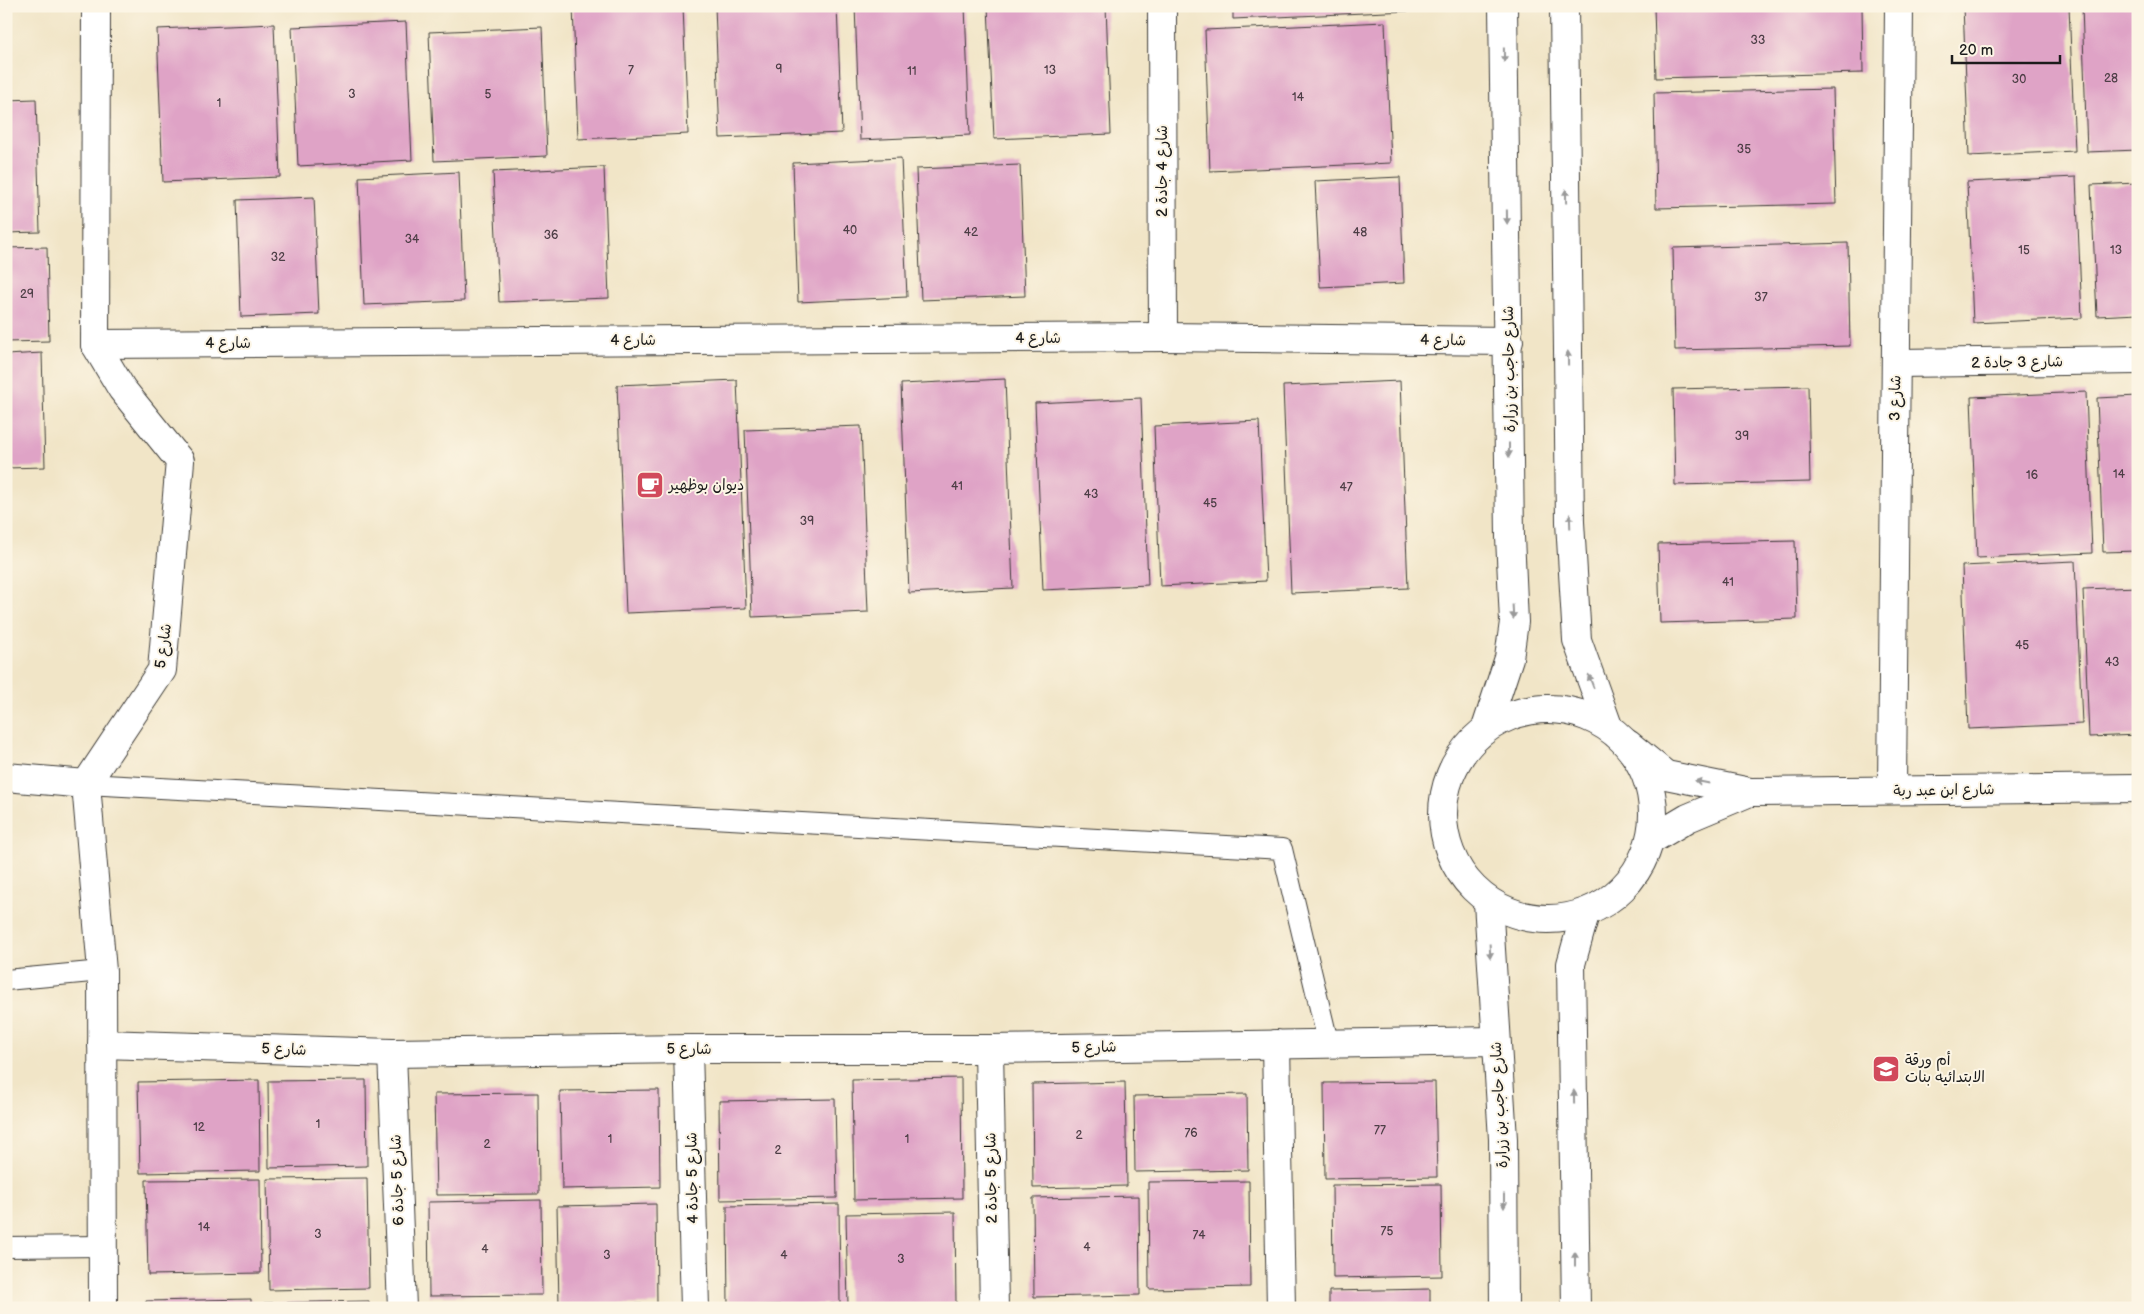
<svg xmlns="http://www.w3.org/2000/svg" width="2144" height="1314" viewBox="0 0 2144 1314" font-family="'Balsamiq Sans','Playpen Sans Arabic',sans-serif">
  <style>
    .building { fill: #dfa3c6 }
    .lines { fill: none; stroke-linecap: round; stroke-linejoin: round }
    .lane-casing { stroke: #3c3a36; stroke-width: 22 }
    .street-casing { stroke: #3c3a36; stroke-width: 30 }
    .secondary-casing { stroke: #3c3a36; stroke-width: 30 }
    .lane { stroke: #fff; stroke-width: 20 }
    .street { stroke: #fff; stroke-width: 28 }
    .secondary { stroke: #fff; stroke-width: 28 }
    .oneway { fill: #999 }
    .labels { text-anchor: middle; stroke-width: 4; stroke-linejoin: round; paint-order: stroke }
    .number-label { font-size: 12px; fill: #4d3e46 }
    .street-label { font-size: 15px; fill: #1c1c1c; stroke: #fcf5e5 }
    .poi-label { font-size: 15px; fill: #1c1c1c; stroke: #fcf5e5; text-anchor: start }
  </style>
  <rect width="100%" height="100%" fill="#fcf5e5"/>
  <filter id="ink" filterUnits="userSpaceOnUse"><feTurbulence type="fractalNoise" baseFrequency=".02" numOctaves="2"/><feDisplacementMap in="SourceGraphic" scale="10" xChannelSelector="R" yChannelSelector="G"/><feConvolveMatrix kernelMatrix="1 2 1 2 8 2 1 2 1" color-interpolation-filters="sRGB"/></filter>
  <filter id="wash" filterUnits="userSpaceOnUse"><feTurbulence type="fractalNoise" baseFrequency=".0096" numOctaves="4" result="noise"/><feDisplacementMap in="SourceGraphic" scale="20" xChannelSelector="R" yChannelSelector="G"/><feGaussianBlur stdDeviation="1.12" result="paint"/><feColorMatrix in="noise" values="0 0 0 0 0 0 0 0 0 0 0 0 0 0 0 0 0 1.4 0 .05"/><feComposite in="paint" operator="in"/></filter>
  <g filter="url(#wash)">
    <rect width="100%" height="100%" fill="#f1e5c7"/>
    <g id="blocks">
      <g class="building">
        <path d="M 573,6 L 683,6 L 688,134 L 578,139 Z"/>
        <path d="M 715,6 L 837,6 L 842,133 L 720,138 Z"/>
        <path d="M 855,6 L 965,6 L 970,135 L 860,140 Z"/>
        <path d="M 988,6 L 1106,6 L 1111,134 L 994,139 Z"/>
        <path d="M 1233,6 L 1408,6 L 1408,11 L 1233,19 Z"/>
        <path d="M 1654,6 L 1862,6 L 1863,73 L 1656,78 Z"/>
        <path d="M 1963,6 L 2069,6 L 2075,151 L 1969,156 Z"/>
        <path d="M 2082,6 L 2138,6 L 2138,150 L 2087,152 Z"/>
        <path d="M 406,22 L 412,160 L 298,166 L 292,27 Z"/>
        <path d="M 1385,22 L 1391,163 L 1210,171 L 1205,30 Z"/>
        <path d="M 274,24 L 280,177 L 163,182 L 157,29 Z"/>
        <path d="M 542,27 L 547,156 L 434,161 L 429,32 Z"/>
        <path d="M 1833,89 L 1836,204 L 1656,208 L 1654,93 Z"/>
        <path d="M 36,99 L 40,232 L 6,233 L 6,100 Z"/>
        <path d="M 901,158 L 907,297 L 798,302 L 793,163 Z"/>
        <path d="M 1020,165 L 1025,296 L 921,300 L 916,169 Z"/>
        <path d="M 604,167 L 609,298 L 499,302 L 493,172 Z"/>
        <path d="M 459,172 L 464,301 L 364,305 L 359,177 Z"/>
        <path d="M 1400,177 L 1404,283 L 1320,287 L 1315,181 Z"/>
        <path d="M 2076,177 L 2082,318 L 1973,323 L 1967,182 Z"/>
        <path d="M 2138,183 L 2138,314 L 2097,316 L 2091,185 Z"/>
        <path d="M 314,197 L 319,314 L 241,317 L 237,200 Z"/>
        <path d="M 1848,243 L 1850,346 L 1675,350 L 1673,248 Z"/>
        <path d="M 47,247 L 49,341 L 6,342 L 6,248 Z"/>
        <path d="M 42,353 L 45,467 L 6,468 L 6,355 Z"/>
        <path d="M 1005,379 L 1013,588 L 909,593 L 901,384 Z"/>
        <path d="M 737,380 L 746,608 L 626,613 L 617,385 Z"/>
        <path d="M 1400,381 L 1408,588 L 1291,593 L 1283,386 Z"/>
        <path d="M 1808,386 L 1810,482 L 1675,485 L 1673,389 Z"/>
        <path d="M 2086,392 L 2092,553 L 1977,558 L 1971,397 Z"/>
        <path d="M 2138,396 L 2138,551 L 2103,552 L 2097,398 Z"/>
        <path d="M 1141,398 L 1148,585 L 1043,590 L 1035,403 Z"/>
        <path d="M 1259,421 L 1266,581 L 1160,586 L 1154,426 Z"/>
        <path d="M 861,426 L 868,612 L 752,617 L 745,430 Z"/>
        <path d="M 1795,541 L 1797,619 L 1660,623 L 1658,544 Z"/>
        <path d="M 2075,561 L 2082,724 L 1968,729 L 1962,566 Z"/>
        <path d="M 2138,587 L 2138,735 L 2089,737 L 2083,589 Z"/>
        <path d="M 961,1078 L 962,1198 L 854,1200 L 852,1080 Z"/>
        <path d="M 259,1080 L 260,1171 L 140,1173 L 138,1082 Z"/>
        <path d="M 366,1080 L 367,1166 L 269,1168 L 268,1081 Z"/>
        <path d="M 1125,1082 L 1127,1186 L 1033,1188 L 1032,1084 Z"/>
        <path d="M 1435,1082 L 1437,1177 L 1325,1179 L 1324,1083 Z"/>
        <path d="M 659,1090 L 660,1187 L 562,1189 L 560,1091 Z"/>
        <path d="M 538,1093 L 539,1194 L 436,1195 L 434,1094 Z"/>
        <path d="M 1247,1094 L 1248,1170 L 1135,1172 L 1134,1096 Z"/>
        <path d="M 835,1099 L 837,1198 L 720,1200 L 719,1101 Z"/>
        <path d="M 367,1178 L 369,1288 L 269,1290 L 267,1179 Z"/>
        <path d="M 260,1179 L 261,1273 L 148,1275 L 146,1180 Z"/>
        <path d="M 1249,1181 L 1250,1287 L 1149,1289 L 1148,1182 Z"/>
        <path d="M 1441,1184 L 1442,1276 L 1333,1278 L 1332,1185 Z"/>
        <path d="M 1139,1196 L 1140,1295 L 1034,1297 L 1033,1198 Z"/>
        <path d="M 541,1200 L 542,1295 L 429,1296 L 428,1202 Z"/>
        <path d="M 656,1204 L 657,1304 L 559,1305 L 557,1206 Z"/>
        <path d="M 839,1204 L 840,1304 L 728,1306 L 727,1206 Z"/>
        <path d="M 955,1212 L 956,1305 L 848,1306 L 846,1214 Z"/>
        <path d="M 1430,1289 L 1430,1308 L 1329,1308 L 1329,1291 Z"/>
        <path d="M 251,1299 L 251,1308 L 146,1308 L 146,1301 Z"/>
        <path d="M 369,1301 L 369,1308 L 264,1308 L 264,1303 Z"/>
      </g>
    </g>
  </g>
  <g filter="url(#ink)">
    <use href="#blocks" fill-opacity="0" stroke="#3c3a36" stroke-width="1"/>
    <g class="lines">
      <g class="lane-casing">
        <g id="lane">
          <path d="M 86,784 L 1282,849 L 1328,1042"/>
          <path d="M 6,980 L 102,971"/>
          <path d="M 6,1247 L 102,1246"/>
        </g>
      </g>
      <g class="street-casing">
        <g id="street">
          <path d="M 1162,6 L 1163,337"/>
          <path d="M 95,344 L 1163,337 L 1509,341"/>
          <path d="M 95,344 L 122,389 L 180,461 L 162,670 L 86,784 L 102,971 L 103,1308"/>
          <path d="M 95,344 L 96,6"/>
          <path d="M 1896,363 L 2138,360"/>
          <path d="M 1628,744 L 1666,775 L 1750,792 L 2138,788"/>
          <path d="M 6,777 L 86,784"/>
          <path d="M 1892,790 L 1899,6"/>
          <path d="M 1651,840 L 1688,818 L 1750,792"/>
          <path d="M 102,1044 L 392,1053 L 688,1049 L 989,1049 L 1496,1041"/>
          <path d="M 1276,1044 L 1281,1308"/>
          <path d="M 688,1049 L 695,1308"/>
          <path d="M 989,1049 L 994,1308"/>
          <path d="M 392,1053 L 402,1308"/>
        </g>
      </g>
      <g class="secondary-casing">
        <g id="secondary">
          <path d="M 1564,6 L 1570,522 L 1577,640 L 1608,726"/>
          <circle cx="1548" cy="814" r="105"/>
          <path d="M 1486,728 L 1509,658 L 1514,622 L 1510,537 L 1503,6"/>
          <path d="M 1488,902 L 1503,1139 L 1504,1308"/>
          <path d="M 1576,1308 L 1571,964 L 1585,914"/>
        </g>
      </g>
      <use href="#lane" class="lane"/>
      <use href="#street" class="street"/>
      <use href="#secondary" class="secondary"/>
    </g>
    <defs><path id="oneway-solid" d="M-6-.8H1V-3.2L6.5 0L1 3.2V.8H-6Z" transform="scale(1.25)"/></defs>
    <g class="oneway">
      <use href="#oneway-solid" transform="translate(1504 55) rotate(89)"/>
      <use href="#oneway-solid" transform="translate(1566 196) rotate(-91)"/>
      <use href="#oneway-solid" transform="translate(1507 217) rotate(89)"/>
      <use href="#oneway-solid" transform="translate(1568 358) rotate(-91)"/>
      <use href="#oneway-solid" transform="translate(1509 450) rotate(90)"/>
      <use href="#oneway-solid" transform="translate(1570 521) rotate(-92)"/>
      <use href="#oneway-solid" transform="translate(1513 612) rotate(87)"/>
      <use href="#oneway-solid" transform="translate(1591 681) rotate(-111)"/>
      <use href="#oneway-solid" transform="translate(1702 782) rotate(-169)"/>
      <use href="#oneway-solid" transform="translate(1490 951) rotate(87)"/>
      <use href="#oneway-solid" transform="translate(1574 1097) rotate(-91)"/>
      <use href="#oneway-solid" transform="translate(1504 1201) rotate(90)"/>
      <use href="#oneway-solid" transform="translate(1575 1259) rotate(-90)"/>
    </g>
  </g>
  <defs>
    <g id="cafe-square" transform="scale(1.4375)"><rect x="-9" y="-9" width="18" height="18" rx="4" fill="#d1495b" stroke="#fcf5e5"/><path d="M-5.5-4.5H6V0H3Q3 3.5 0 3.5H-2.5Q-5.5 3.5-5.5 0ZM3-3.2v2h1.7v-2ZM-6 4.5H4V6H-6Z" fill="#fff"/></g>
    <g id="school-square" transform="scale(1.4375)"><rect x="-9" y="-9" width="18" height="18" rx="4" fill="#d1495b" stroke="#fcf5e5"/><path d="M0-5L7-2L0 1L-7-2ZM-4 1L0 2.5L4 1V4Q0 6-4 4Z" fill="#fff"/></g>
  </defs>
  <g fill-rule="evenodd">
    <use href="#cafe-square" x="650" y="485"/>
    <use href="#school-square" x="1886" y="1069"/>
  </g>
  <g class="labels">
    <g class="number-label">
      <text x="1758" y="44">33</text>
      <text x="779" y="73">9</text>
      <text x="631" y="74">7</text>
      <text x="1050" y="74">13</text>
      <text x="912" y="75">11</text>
      <text x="2111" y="82">28</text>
      <text x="2019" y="83">30</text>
      <text x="352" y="98">3</text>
      <text x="488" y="98">5</text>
      <text x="1298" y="101">14</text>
      <text x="219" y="107">1</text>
      <text x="1744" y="153">35</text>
      <text x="850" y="234">40</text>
      <text x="971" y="236">42</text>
      <text x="1360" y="236">48</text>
      <text x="551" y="239">36</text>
      <text x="412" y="243">34</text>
      <text x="2024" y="254">15</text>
      <text x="2116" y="254">13</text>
      <text x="278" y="261">32</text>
      <text x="27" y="298">29</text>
      <text x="1761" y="301">37</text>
      <text x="1742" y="440">39</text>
      <text x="2119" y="478">14</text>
      <text x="2032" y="479">16</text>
      <text x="957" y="490">41</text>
      <text x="1346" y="491">47</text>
      <text x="1091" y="498">43</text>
      <text x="1210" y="507">45</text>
      <text x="807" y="525">39</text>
      <text x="1728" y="586">41</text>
      <text x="2022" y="649">45</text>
      <text x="2112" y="666">43</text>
      <text x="318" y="1128">1</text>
      <text x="199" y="1131">12</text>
      <text x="1380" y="1134">77</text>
      <text x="1191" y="1137">76</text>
      <text x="1079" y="1139">2</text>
      <text x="610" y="1143">1</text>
      <text x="907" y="1143">1</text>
      <text x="487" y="1148">2</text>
      <text x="778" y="1154">2</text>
      <text x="204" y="1231">14</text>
      <text x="1387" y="1235">75</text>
      <text x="318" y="1238">3</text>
      <text x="1199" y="1239">74</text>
      <text x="1087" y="1251">4</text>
      <text x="485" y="1253">4</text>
      <text x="607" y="1259">3</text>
      <text x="784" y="1259">4</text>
      <text x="901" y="1263">3</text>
    </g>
    <g class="street-label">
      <text transform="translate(1162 171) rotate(-90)" y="5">شارع 4 جادة 2</text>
      <text x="1038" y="343">شارع 4</text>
      <text x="633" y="345">شارع 4</text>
      <text transform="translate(1443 340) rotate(1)" y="5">شارع 4</text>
      <text x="228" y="348">شارع 4</text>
      <text transform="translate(2017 362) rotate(-1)" y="5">شارع 3 جادة 2</text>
      <text transform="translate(1509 369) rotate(-91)" y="5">شارع حاجب بن زرارة</text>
      <text transform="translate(1895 398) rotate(-89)" y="5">شارع 3</text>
      <text transform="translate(163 646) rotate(-82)" y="5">شارع 5</text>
      <text transform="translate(1944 790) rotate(-1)" y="5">شارع ابن عبد ربة</text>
      <text transform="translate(1094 1047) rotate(-1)" y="5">شارع 5</text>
      <text transform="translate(284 1049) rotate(2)" y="5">شارع 5</text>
      <text x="689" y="1054">شارع 5</text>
      <text transform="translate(1499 1105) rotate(-93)" y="5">شارع حاجب بن زرارة</text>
      <text transform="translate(692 1178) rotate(-91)" y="5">شارع 5 جادة 4</text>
      <text transform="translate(991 1178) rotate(-91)" y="5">شارع 5 جادة 2</text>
      <text transform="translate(397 1180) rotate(-92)" y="5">شارع 5 جادة 6</text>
    </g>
    <g class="poi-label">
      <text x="669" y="490">ديوان بوظهير</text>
      <text x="1905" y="1065">أم ورقة<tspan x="1905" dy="17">الابتدائيه بنات</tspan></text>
    </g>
  </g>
  <rect width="2144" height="1314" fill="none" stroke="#fcf5e5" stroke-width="25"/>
  <path d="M1952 55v8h108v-8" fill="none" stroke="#1c1c1c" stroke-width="2.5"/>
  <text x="1959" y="55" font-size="15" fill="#1c1c1c" stroke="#fcf5e5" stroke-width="4" paint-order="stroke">20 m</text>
</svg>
